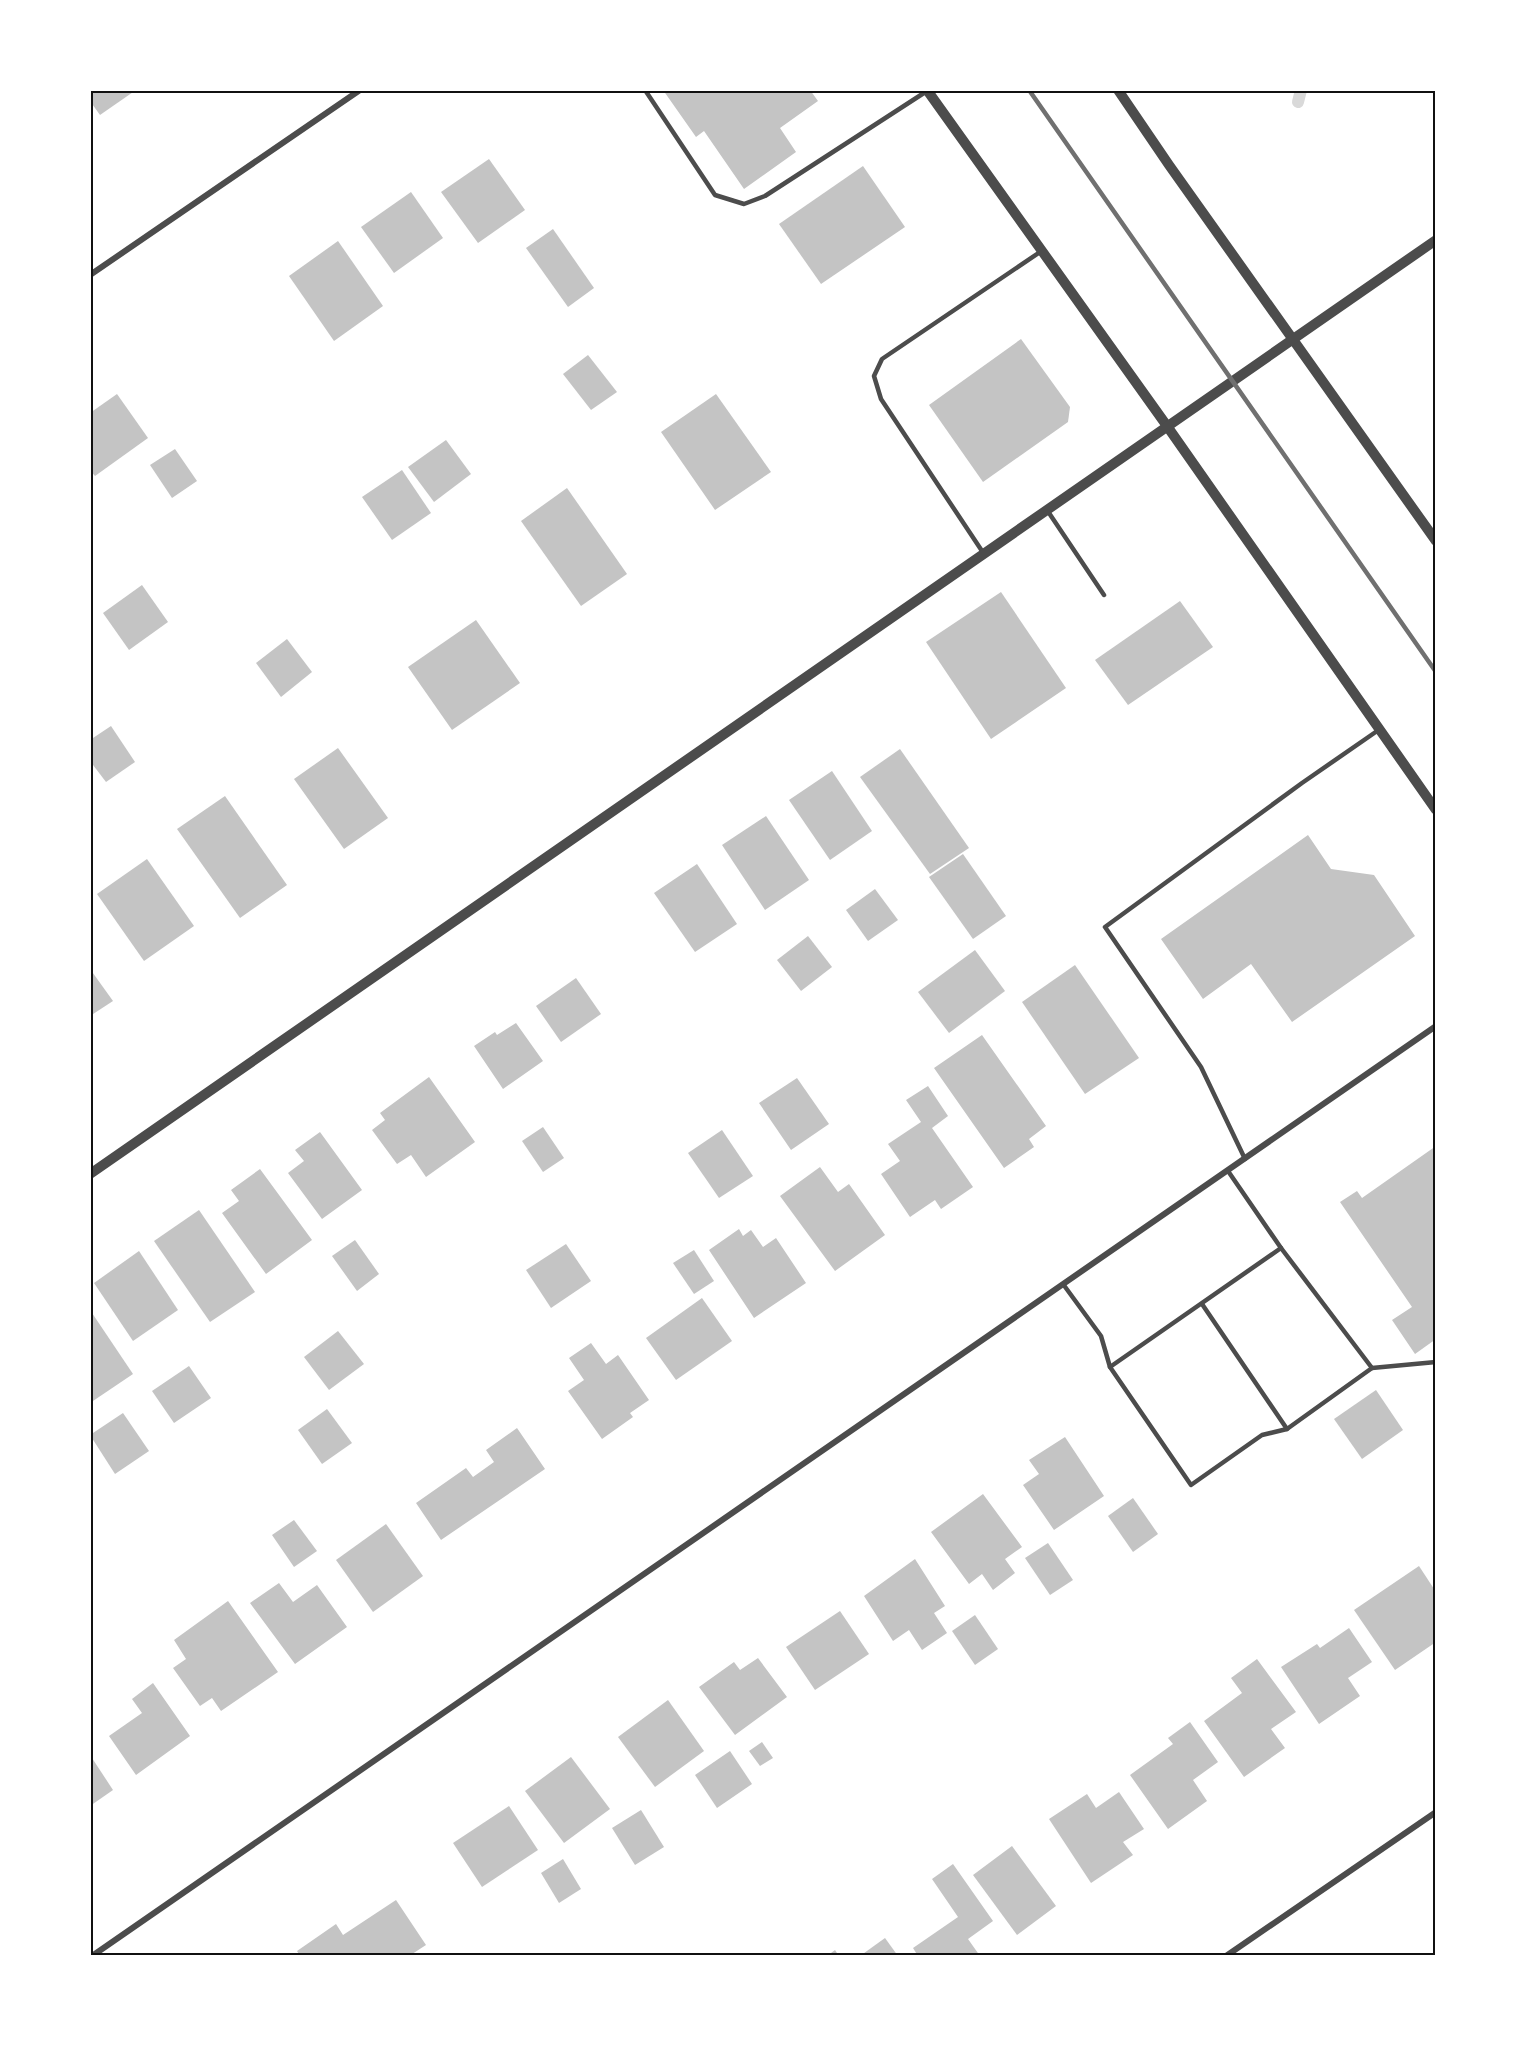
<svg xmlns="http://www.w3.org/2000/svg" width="1526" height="2046" viewBox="0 0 1526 2046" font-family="Ubuntu,sans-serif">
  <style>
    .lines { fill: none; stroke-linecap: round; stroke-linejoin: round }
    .stream { stroke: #d9d9d9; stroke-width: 12 }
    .building { fill: #c4c4c4 }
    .service { stroke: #4c4c4c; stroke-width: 4.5 }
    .minor { stroke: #4c4c4c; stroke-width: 6 }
    .tertiary { stroke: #4c4c4c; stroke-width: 10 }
    .rail { stroke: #707070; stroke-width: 4.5 }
    .neatline { fill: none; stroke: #111; stroke-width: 2 }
  </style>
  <rect width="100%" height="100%" fill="#fff"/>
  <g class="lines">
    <path class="stream" d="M 1298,102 L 1301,90"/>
  </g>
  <g class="building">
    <path d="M 90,90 L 136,90 L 100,115 L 90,101 Z"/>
    <path d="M 663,90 L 810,90 L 818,101 L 780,128 L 796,152 L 744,189 L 704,131 L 696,137 Z"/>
    <path d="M 489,159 L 525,210 L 478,243 L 441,192 Z"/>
    <path d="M 863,166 L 905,227 L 821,284 L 779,224 Z"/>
    <path d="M 411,192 L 443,238 L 394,273 L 361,227 Z"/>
    <path d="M 553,229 L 594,288 L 568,307 L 526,248 Z"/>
    <path d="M 338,241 L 383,306 L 334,341 L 289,276 Z"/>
    <path d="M 1021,339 L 1070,407 L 1068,422 L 983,482 L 929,405 Z"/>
    <path d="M 588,355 L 617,392 L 591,410 L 563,374 Z"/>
    <path d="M 117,394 L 148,438 L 95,476 L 90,470 L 90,413 Z"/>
    <path d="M 716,394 L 771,472 L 715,510 L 661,432 Z"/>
    <path d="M 446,440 L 471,474 L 434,502 L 408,467 Z"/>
    <path d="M 175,449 L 197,481 L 172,498 L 150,465 Z"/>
    <path d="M 402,470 L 431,513 L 392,540 L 362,497 Z"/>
    <path d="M 567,488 L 627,574 L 581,606 L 521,521 Z"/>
    <path d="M 142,585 L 168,622 L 129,650 L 103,613 Z"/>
    <path d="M 1001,592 L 1066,688 L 991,739 L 926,642 Z"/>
    <path d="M 1180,601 L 1213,647 L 1128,705 L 1095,660 Z"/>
    <path d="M 476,620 L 520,683 L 452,730 L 408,667 Z"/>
    <path d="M 287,639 L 312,672 L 281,697 L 256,663 Z"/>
    <path d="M 111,726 L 135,762 L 106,782 L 90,761 L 90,740 Z"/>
    <path d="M 338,748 L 388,818 L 344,849 L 294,779 Z"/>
    <path d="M 900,749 L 969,848 L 930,874 L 860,777 Z"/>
    <path d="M 832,771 L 872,831 L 830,860 L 789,800 Z"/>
    <path d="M 225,796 L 287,885 L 240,918 L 177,829 Z"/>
    <path d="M 766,816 L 809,880 L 765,910 L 722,845 Z"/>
    <path d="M 1308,835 L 1331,869 L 1374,875 L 1415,936 L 1292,1022 L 1251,964 L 1203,999 L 1161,939 Z"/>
    <path d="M 963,854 L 1006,916 L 973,939 L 929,877 Z"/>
    <path d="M 147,859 L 194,926 L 144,961 L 97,894 Z"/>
    <path d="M 697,864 L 737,924 L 695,952 L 654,893 Z"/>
    <path d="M 875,889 L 898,920 L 868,941 L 846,910 Z"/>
    <path d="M 808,936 L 832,967 L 801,991 L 777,960 Z"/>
    <path d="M 975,950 L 1005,991 L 949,1033 L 918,992 Z"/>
    <path d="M 1075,965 L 1139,1058 L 1085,1094 L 1022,1002 Z"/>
    <path d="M 90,969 L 113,1001 L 90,1016 Z"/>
    <path d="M 576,978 L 601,1014 L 561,1042 L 536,1006 Z"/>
    <path d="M 516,1023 L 543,1061 L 503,1089 L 474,1046 L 495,1032 L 497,1035 Z"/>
    <path d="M 982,1035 L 1046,1126 L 1029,1139 L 1034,1147 L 1004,1168 L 934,1068 Z"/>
    <path d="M 429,1077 L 475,1142 L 426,1177 L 411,1155 L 397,1164 L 372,1130 L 385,1120 L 380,1113 Z"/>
    <path d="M 797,1078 L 829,1124 L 791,1150 L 759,1103 Z"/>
    <path d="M 928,1086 L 948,1116 L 932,1128 L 973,1187 L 941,1209 L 935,1200 L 910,1217 L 881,1174 L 900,1161 L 888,1144 L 921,1122 L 906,1100 Z"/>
    <path d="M 543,1127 L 564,1158 L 543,1172 L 522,1141 Z"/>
    <path d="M 722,1130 L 753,1176 L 719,1198 L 688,1153 Z"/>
    <path d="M 320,1132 L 362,1190 L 322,1219 L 288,1173 L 304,1161 L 295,1150 Z"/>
    <path d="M 1436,1146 L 1436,1339 L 1415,1354 L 1392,1320 L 1412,1307 L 1340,1202 L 1357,1191 L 1362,1198 Z"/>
    <path d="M 820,1167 L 838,1192 L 849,1184 L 885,1235 L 835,1271 L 780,1196 Z"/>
    <path d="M 260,1169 L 312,1240 L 266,1274 L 222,1213 L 239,1201 L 231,1190 Z"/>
    <path d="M 199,1210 L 255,1292 L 210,1322 L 154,1241 Z"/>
    <path d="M 739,1229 L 743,1236 L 751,1230 L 763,1247 L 776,1238 L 806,1283 L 754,1318 L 709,1250 Z"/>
    <path d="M 355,1240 L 379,1274 L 357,1291 L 332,1256 Z"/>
    <path d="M 566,1244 L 591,1281 L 551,1308 L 526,1270 Z"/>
    <path d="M 694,1250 L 714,1281 L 694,1294 L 673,1263 Z"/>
    <path d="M 139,1251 L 178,1310 L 133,1341 L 94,1283 Z"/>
    <path d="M 702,1298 L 732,1341 L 676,1380 L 646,1338 Z"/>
    <path d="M 90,1310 L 133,1374 L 90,1403 Z"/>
    <path d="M 338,1331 L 364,1364 L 329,1390 L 304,1357 Z"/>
    <path d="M 591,1343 L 606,1364 L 618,1355 L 649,1400 L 630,1413 L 633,1417 L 602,1439 L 568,1391 L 584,1380 L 569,1358 Z"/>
    <path d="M 189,1366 L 211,1398 L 174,1423 L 152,1391 Z"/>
    <path d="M 1376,1390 L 1403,1430 L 1362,1459 L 1334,1419 Z"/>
    <path d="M 327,1409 L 352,1443 L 322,1464 L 298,1430 Z"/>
    <path d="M 123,1413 L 149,1451 L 115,1474 L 90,1435 Z"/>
    <path d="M 517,1428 L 545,1469 L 441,1540 L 416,1503 L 466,1468 L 473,1477 L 494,1462 L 486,1450 Z"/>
    <path d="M 1065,1437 L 1104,1496 L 1054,1530 L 1023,1485 L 1039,1474 L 1029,1460 Z"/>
    <path d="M 983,1494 L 1022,1547 L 1005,1559 L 1015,1573 L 993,1590 L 982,1574 L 969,1584 L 931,1532 Z"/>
    <path d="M 1133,1498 L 1158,1534 L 1133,1552 L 1108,1516 Z"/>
    <path d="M 294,1520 L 317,1551 L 294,1567 L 272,1535 Z"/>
    <path d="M 386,1524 L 423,1576 L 373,1612 L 336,1560 Z"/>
    <path d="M 1048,1543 L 1073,1580 L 1050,1595 L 1025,1558 Z"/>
    <path d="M 915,1559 L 945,1606 L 934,1613 L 947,1633 L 922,1650 L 909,1630 L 893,1641 L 864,1596 Z"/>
    <path d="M 1419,1566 L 1436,1592 L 1436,1642 L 1395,1670 L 1354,1610 Z"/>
    <path d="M 279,1583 L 293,1602 L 317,1585 L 347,1627 L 295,1664 L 250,1603 Z"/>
    <path d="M 228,1601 L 278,1672 L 221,1711 L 212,1698 L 200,1706 L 173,1668 L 186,1659 L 174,1640 Z"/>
    <path d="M 840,1611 L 869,1654 L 815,1690 L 786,1647 Z"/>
    <path d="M 975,1615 L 998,1649 L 975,1665 L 952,1631 Z"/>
    <path d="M 1349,1628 L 1372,1662 L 1348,1678 L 1360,1696 L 1319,1724 L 1281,1667 L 1317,1644 L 1320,1648 Z"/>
    <path d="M 758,1658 L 787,1697 L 735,1735 L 699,1687 L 734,1662 L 740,1670 Z"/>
    <path d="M 1257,1659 L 1296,1712 L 1271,1729 L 1285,1748 L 1244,1777 L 1204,1721 L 1242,1693 L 1231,1678 Z"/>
    <path d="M 153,1683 L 190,1736 L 136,1775 L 109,1736 L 142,1713 L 132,1699 Z"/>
    <path d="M 668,1700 L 704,1751 L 655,1787 L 618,1737 Z"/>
    <path d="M 1190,1722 L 1218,1762 L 1193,1780 L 1207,1801 L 1168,1829 L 1130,1775 L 1173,1744 L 1168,1738 Z"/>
    <path d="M 762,1742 L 773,1758 L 760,1766 L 749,1751 Z"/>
    <path d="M 730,1751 L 752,1784 L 717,1808 L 695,1775 Z"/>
    <path d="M 90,1755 L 113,1790 L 90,1806 Z"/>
    <path d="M 571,1757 L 610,1809 L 564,1843 L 525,1791 Z"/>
    <path d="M 1119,1792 L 1144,1829 L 1123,1842 L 1133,1855 L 1091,1883 L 1049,1819 L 1087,1794 L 1096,1808 Z"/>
    <path d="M 509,1806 L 538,1850 L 482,1887 L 453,1843 Z"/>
    <path d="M 641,1810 L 664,1847 L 635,1865 L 612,1828 Z"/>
    <path d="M 1012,1846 L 1056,1906 L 1017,1935 L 973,1875 Z"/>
    <path d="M 563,1859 L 581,1889 L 559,1903 L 541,1873 Z"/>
    <path d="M 953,1864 L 993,1921 L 968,1939 L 980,1956 L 918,1956 L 913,1948 L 958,1917 L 932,1879 Z"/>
    <path d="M 396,1900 L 426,1945 L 409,1956 L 300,1956 L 297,1951 L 336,1924 L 343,1935 Z"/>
    <path d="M 885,1938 L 898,1956 L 860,1956 Z"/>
    <path d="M 835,1950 L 839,1956 L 827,1956 Z"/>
  </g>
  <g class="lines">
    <g class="service">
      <path d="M 645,90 L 715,195 L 744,204 L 765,196 L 927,91"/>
      <path d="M 1047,510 L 1104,595"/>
      <path d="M 984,554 L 881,399 L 874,376 L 882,359 L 1040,252"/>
      <path d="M 1245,1159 L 1201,1067 L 1105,927 L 1302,783 L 1380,729"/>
      <path d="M 1281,1248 L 1372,1368"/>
      <path d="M 1063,1284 L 1101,1336 L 1110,1367 L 1191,1485 L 1262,1435 L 1287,1429 L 1372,1368 L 1436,1362"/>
      <path d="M 1202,1304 L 1287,1429"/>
      <path d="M 1110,1367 L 1281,1248 L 1228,1171"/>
    </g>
    <g class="minor">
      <path d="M 90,275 L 360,90"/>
      <path d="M 92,1956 L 1436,1026"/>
      <path d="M 1226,1956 L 1436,1812"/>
    </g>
    <g class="tertiary">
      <path d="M 927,90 L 1167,426 L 1436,810"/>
      <path d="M 1118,90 L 1169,165 L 1436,541"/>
      <path d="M 90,1174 L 1436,240"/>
    </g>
    <path class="rail" d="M 1029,90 L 1436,672"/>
  </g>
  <rect width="1526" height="2046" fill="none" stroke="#ffffff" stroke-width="183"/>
  <rect x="92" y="92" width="1342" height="1862" class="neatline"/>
</svg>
